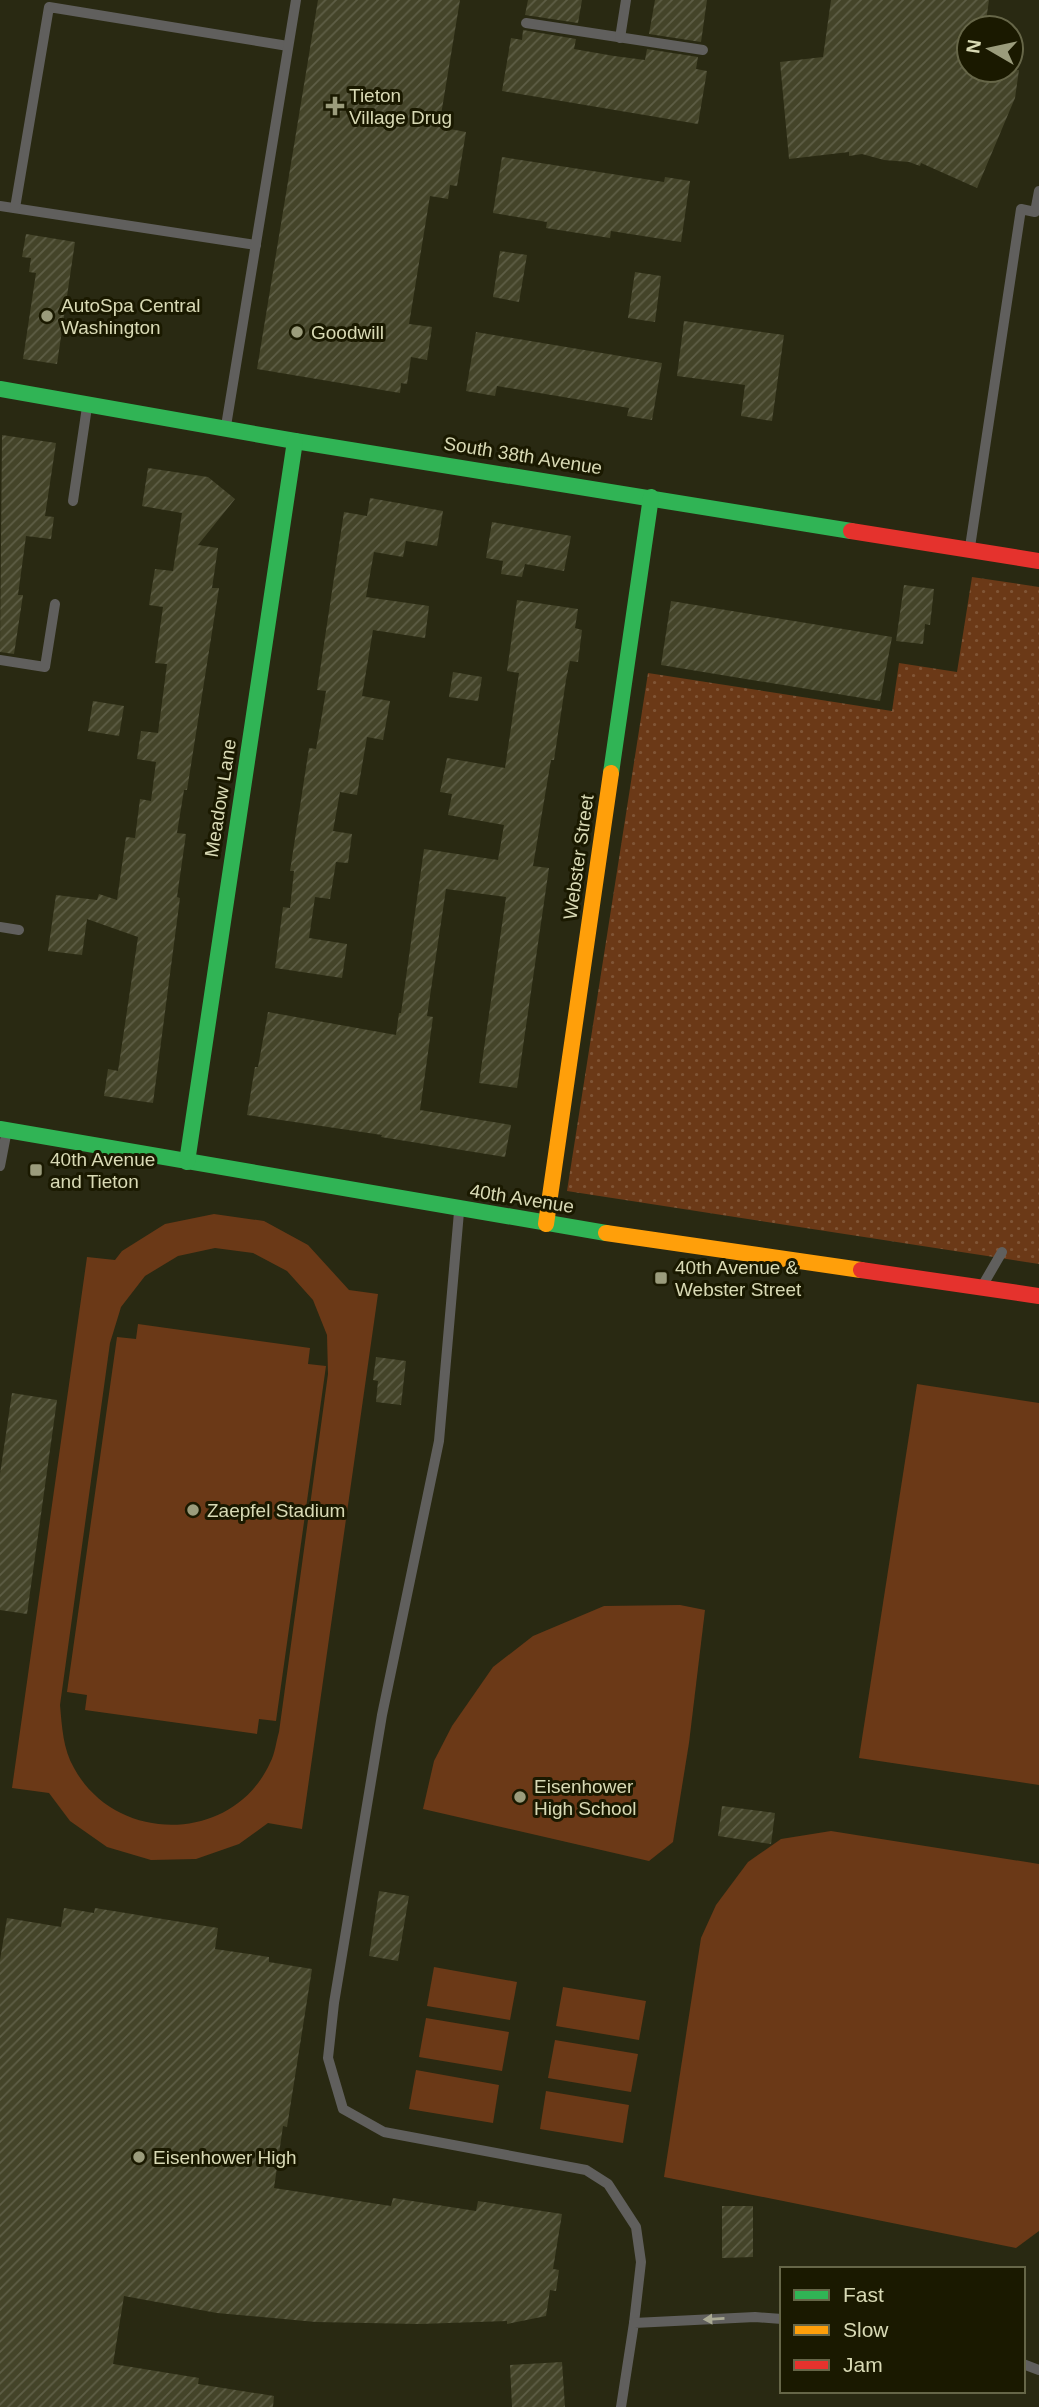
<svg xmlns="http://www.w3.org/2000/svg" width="1039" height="2407" viewBox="0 0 1039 2407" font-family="Arial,sans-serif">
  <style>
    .green { fill: url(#green-dots) }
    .pitch { fill: #6b3917; fill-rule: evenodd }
    .building { fill: url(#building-hatch) }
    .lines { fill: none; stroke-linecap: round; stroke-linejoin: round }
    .lane { stroke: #605f5d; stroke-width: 10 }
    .fast { stroke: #30b455; stroke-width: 16 }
    .slow { stroke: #ff9f0a; stroke-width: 16 }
    .jam { stroke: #e5322d; stroke-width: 16 }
    .oneway { fill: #a9a992 }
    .poi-dot { fill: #9b9c7c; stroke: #1a1900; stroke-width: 2.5 }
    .labels { text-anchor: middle; stroke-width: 6; stroke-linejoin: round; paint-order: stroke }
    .poi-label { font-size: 19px; fill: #d9dab5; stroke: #1a1900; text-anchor: start }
    .street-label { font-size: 19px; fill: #d9dab5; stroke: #1a1900 }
  </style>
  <defs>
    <pattern id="green-dots" width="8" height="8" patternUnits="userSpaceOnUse" patternTransform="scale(1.75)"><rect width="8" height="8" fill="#6b3917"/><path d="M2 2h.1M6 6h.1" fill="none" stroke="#805536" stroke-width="1.8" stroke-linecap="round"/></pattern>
    <pattern id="building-hatch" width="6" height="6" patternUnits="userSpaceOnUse" patternTransform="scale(1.75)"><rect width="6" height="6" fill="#444429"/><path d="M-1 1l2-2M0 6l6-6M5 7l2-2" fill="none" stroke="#5e5e46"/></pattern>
  </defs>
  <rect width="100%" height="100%" fill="#292912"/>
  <path class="green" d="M 972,577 L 1039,587 L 1039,1264 L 567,1191 L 648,673 L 892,711 L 899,663 L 957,672 Z"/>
  <g class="pitch">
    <path d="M 214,1214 L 264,1221 L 308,1245 L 349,1290 L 378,1294 L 302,1829 L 268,1823 L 239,1844 L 196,1859 L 151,1860 L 107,1847 L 70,1821 L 49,1793 L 12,1788 L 87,1257 L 115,1260 L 122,1251 L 165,1224 ZM 215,1248 L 253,1253 L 287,1271 L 313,1300 L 327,1335 L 328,1374 L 279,1732 C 276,1742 275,1754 270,1763 C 233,1844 116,1845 74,1768 C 63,1749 62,1727 60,1705 L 110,1343 L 121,1307 L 145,1276 L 178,1256 Z"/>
    <path d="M 138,1324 L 310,1348 L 308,1364 L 326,1366 L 276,1721 L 259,1719 L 257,1734 L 85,1710 L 87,1695 L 67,1692 L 117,1337 L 136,1339 Z"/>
    <path d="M 917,1384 L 1039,1403 L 1039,1785 L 859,1758 Z"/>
    <path d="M 680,1605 L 705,1610 L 689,1743 L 673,1842 L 649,1861 L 423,1809 L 434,1761 L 452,1726 L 493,1667 L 533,1636 L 604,1606 Z"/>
    <path d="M 831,1831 L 1039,1864 L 1039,2231 L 1016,2248 L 664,2177 L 701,1938 L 716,1905 L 748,1862 L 781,1839 Z"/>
    <path d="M 434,1967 L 517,1982 L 510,2020 L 427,2006 Z"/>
    <path d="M 563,1987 L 646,2001 L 639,2040 L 556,2026 Z"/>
    <path d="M 426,2018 L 509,2032 L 502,2071 L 419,2057 Z"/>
    <path d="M 555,2040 L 638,2054 L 631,2092 L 548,2078 Z"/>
    <path d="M 416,2070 L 499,2085 L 493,2123 L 409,2109 Z"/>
    <path d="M 546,2091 L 629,2105 L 623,2143 L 540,2129 Z"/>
  </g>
  <g class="building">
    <path d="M 318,0 L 460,0 L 439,127 L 466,132 L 457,186 L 450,185 L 448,199 L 430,196 L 409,324 L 432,327 L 427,360 L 411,357 L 407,384 L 401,383 L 400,393 L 257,369 Z"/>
    <path d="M 528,0 L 582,0 L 578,23 L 525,15 Z"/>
    <path d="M 655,0 L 707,0 L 701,42 L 649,34 Z"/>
    <path d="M 831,0 L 989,0 L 985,28 L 969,28 L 969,70 L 1019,70 L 1015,98 L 977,188 L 921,163 L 920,166 L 909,162 L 884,160 L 862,154 L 849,156 L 849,152 L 789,159 L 780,62 L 823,57 Z"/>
    <path d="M 523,30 L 576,39 L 574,49 L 614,56 L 645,60 L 647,49 L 698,57 L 696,69 L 707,71 L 698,124 L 502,91 L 511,38 L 522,40 Z"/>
    <path d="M 502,157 L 664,182 L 665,177 L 690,181 L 681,242 L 611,231 L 610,238 L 546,228 L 547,222 L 493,213 Z"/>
    <path d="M 26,234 L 75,242 L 57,364 L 23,359 L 36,273 L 29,272 L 31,258 L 22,257 Z"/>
    <path d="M 500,251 L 527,255 L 519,302 L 493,297 Z"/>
    <path d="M 635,272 L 661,276 L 655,322 L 628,318 Z"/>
    <path d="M 684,321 L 784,335 L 772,421 L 741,416 L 745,385 L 677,376 Z"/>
    <path d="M 476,332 L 662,363 L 652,420 L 627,416 L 629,408 L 497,386 L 495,396 L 466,391 Z"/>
    <path d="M 2,435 L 56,443 L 45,516 L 54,517 L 51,539 L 26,536 L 18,595 L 23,595 L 14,654 L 0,652 Z"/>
    <path d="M 148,468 L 208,477 L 235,499 L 198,545 L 218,548 L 212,588 L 219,588 L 187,790 L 184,790 L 177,833 L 186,834 L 177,897 L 180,898 L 153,1103 L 104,1096 L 108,1069 L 118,1071 L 138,937 L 87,919 L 82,955 L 48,951 L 56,895 L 97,900 L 99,894 L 117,900 L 126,837 L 135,838 L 140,799 L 151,801 L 156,762 L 137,759 L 141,731 L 158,733 L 167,664 L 155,663 L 163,607 L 149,605 L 155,569 L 173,571 L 182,513 L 142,506 Z"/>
    <path d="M 370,498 L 443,511 L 437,546 L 406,541 L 403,557 L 374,552 L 366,597 L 429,606 L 425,638 L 373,630 L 362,696 L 390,701 L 383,740 L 367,737 L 357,795 L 340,792 L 333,831 L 352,834 L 348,863 L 336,862 L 330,899 L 315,897 L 309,938 L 347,944 L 342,978 L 275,968 L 283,907 L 290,908 L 294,871 L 290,871 L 309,748 L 316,749 L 326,691 L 317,690 L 344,512 L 367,516 Z"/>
    <path d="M 492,522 L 571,536 L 564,571 L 525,564 L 522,577 L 501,574 L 503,561 L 486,558 Z"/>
    <path d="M 904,585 L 934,589 L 930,625 L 925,624 L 923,644 L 896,641 Z"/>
    <path d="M 517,600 L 578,609 L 575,628 L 582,630 L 578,662 L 570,661 L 566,680 L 554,760 L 551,760 L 533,866 L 549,868 L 517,1088 L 479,1083 L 506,897 L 446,889 L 427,1016 L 433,1017 L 420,1110 L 511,1125 L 505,1157 L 381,1137 L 382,1135 L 247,1115 L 255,1067 L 258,1067 L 268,1012 L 396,1035 L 399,1013 L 401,1013 L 424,849 L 498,860 L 504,825 L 448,815 L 452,794 L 440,792 L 447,758 L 505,768 L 519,673 L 507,671 Z"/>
    <path d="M 671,601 L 892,637 L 880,701 L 661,665 Z"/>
    <path d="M 453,672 L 482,677 L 478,701 L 449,697 Z"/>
    <path d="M 93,701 L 124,706 L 119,736 L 88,731 Z"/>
    <path d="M 376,1357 L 406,1361 L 401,1405 L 376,1402 L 378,1381 L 373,1380 Z"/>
    <path d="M 12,1393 L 57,1400 L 27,1614 L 0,1610 L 0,1474 Z"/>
    <path d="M 722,1806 L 775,1813 L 771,1844 L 718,1836 Z"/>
    <path d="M 379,1891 L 409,1896 L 398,1961 L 369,1956 Z"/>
    <path d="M 64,1908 L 94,1913 L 95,1908 L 218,1928 L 215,1949 L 269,1957 L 269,1962 L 312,1969 L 287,2127 L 283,2126 L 274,2188 L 391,2206 L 393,2198 L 476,2211 L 478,2201 L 562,2214 L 553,2269 L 559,2270 L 556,2291 L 550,2290 L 546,2316 L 507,2324 L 507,2321 L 419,2324 L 316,2322 L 217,2313 L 124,2296 L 113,2364 L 199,2378 L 198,2384 L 274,2396 L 273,2407 L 0,2407 L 0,1960 L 7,1918 L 61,1927 Z"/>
    <path d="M 722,2206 L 753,2206 L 753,2257 L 722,2258 Z"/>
    <path d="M 562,2362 L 565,2407 L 512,2407 L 510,2365 Z"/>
  </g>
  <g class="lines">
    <g class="lane">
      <path d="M 526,23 L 703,50"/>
      <path d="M 620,38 L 626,0"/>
      <path d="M 0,206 L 256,245"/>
      <path d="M 15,208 L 49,7 L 288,46"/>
      <path d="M 226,426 L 296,0"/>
      <path d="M 73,501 L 87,407"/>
      <path d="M 970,547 L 1021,209 L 1035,212 L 1039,191"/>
      <path d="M 0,660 L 45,667 L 55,604"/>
      <path d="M 0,927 L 19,930"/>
      <path d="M 0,1166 L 6,1135"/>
      <path d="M 459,1212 L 439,1441 L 382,1715 L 334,2003 L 328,2058 L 343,2109 L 384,2132 L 586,2170 L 608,2184 L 636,2227 L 641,2262 L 634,2323"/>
      <path d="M 984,1283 L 1002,1252"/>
      <path d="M 1023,2364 L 1039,2370"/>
      <path d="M 621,2407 L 634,2323 L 755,2317 L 782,2319"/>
    </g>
    <g class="fast">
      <path d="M 0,389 L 295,441 L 851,531"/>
      <path d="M 611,773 L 651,497"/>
      <path d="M 0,1129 L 606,1233"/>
      <path d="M 187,1162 L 295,441"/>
    </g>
    <g class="slow">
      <path d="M 546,1224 L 611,773"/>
      <path d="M 606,1233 L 861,1270"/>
    </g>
    <g class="jam">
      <path d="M 851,531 L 1039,561"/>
      <path d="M 861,1270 L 1039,1296"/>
    </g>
  </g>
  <defs><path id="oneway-solid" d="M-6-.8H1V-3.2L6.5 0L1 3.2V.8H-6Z" transform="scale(1.75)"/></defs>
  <use class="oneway" href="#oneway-solid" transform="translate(714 2319) rotate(177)"/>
  <g class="poi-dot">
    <path d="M331.5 95.5h7v7h7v7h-7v7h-7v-7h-7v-7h7z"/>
    <circle cx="47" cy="316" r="7"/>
    <circle cx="297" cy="332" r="7"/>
    <rect x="29" y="1163" width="14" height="14" rx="3.5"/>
    <rect x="654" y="1271" width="14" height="14" rx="3.5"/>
    <circle cx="193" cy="1510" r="7"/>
    <circle cx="520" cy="1797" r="7"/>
    <circle cx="139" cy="2157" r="7"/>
  </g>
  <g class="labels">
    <g class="poi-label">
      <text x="349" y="102">Tieton<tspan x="349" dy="22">Village Drug</tspan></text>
      <text x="61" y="312">AutoSpa Central<tspan x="61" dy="22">Washington</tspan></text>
      <text x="311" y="339">Goodwill</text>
      <text x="50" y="1166">40th Avenue<tspan x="50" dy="22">and Tieton</tspan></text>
      <text x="675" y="1274">40th Avenue &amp;<tspan x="675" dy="22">Webster Street</tspan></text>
      <text x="207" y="1517">Zaepfel Stadium</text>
      <text x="534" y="1793">Eisenhower<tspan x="534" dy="22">High School</tspan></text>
      <text x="153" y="2164">Eisenhower High</text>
    </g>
    <g class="street-label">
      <text transform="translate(523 455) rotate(9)" y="7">South 38th Avenue</text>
      <text transform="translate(220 798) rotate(-81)" y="7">Meadow Lane</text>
      <text transform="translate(578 857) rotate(-82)" y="7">Webster Street</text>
      <text transform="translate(522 1198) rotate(9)" y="7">40th Avenue</text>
    </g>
  </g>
  <rect x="780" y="2267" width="245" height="126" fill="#1a1900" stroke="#666648" stroke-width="2"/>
  <rect x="794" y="2290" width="35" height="10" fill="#30b455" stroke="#666648" stroke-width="2"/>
  <text x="843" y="2302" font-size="21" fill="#d9dab5">Fast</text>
  <rect x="794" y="2325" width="35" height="10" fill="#ff9f0a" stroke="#666648" stroke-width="2"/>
  <text x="843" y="2337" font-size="21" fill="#d9dab5">Slow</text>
  <rect x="794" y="2360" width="35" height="10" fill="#e5322d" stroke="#666648" stroke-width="2"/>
  <text x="843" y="2372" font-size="21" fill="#d9dab5">Jam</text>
  <g transform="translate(990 49) rotate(279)"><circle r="33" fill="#1a1900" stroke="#666648" stroke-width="2"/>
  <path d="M0-5L12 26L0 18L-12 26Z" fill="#9b9c7c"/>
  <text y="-10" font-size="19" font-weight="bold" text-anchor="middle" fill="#d9dab5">N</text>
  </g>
</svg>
